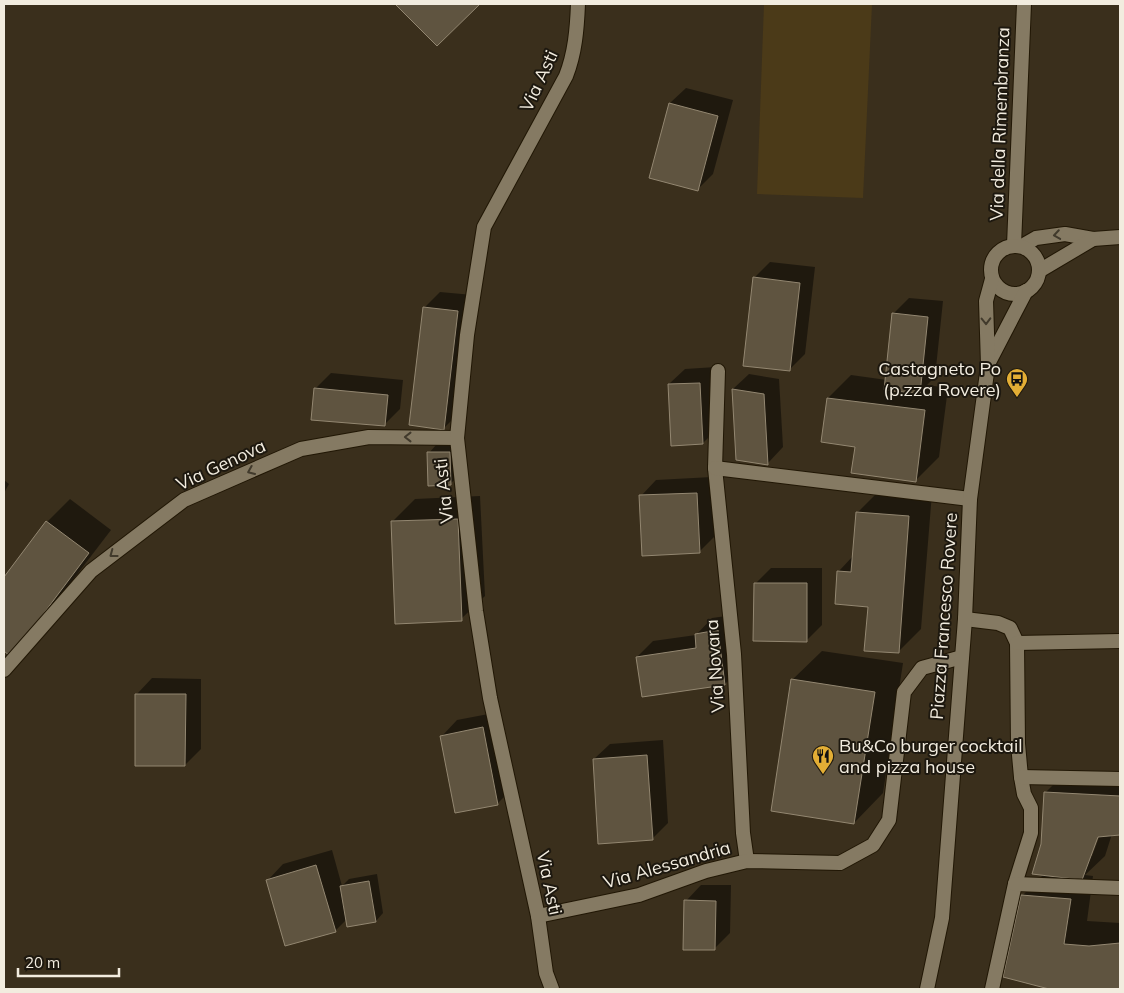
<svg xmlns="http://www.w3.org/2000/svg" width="1124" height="993" viewBox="0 0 1124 993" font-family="Mulish,sans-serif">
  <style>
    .green { fill: #4b3a18 }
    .shadow { fill: #0007; fill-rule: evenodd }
    .building { fill: #5f5440; stroke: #938771 }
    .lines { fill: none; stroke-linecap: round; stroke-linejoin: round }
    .minor-casing { stroke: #211705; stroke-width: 16 }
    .tertiary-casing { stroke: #211705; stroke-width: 16 }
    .minor { stroke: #857a63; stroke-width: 14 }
    .tertiary { stroke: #857a63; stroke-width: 14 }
    .oneway { stroke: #413a2c }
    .labels { text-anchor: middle; stroke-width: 4; stroke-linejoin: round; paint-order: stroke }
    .street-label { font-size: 18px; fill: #f2ecdf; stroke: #1d180f }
    .poi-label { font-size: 18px; fill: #f2ecdf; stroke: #1d180f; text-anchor: end }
  </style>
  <rect width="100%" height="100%" fill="#3a2f1c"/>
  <path class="green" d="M 764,4 L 872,4 L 863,198 L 757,194 Z"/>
  <g class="shadow">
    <path d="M 397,4 L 478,4 L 437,44 Z"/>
    <path d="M 686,88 L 733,100 L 713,174 L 697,190 L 670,103 Z"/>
    <path d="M 770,262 L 815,267 L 805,354 L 789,370 L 754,278 Z"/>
    <path d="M 440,292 L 473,295 L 459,413 L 443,429 L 425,307 Z"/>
    <path d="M 909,298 L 943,301 L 935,377 L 927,385 L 948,388 L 939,457 L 916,480 L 856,446 L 828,398 L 851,375 L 887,380 L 893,314 Z"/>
    <path d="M 716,367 L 719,427 L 703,443 L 669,384 L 685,369 Z"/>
    <path d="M 331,373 L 403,380 L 400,409 L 384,425 L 315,389 Z"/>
    <path d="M 749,374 L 779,379 L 783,447 L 768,463 L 733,389 Z"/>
    <path d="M 458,444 L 459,476 L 451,483 L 429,453 L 436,445 Z"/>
    <path d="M 712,477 L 715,536 L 699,552 L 641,496 L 656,480 Z"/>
    <path d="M 4,480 L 9,484 L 4,493 Z"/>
    <path d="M 880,490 L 932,493 L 921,629 L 898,652 L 869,605 L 836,603 L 839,571 L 853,556 L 857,513 Z"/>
    <path d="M 480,496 L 485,596 L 461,619 L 392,522 L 415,499 Z"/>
    <path d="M 70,499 L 111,530 L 33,632 L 10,655 L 4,650 L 4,580 L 47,522 Z"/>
    <path d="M 771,568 L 822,568 L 822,625 L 806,641 L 755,584 Z"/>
    <path d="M 733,615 L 741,668 L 725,684 L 637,657 L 653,641 L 696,635 L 712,618 Z"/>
    <path d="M 822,651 L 903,663 L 883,793 L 854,823 L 792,680 Z"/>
    <path d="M 152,678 L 201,679 L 201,749 L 185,765 L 137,694 Z"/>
    <path d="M 499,712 L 513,788 L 497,804 L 442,736 L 457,720 Z"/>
    <path d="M 663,740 L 668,823 L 652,839 L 594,759 L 610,744 Z"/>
    <path d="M 1068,770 L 1120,773 L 1120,834 L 1112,834 L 1105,856 L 1085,875 L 1093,876 L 1087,921 L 1120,923 L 1120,989 L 1054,989 L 1005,976 L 1022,896 L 1044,874 L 1043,844 L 1045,793 ZM 1099,831 L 1101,832 L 1092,856 L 1090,856 Z"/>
    <path d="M 332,850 L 342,886 L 349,879 L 377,874 L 383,913 L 376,921 L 347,919 L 335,931 L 268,880 L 283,864 Z"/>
    <path d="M 701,885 L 731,885 L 730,933 L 714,949 L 686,901 Z"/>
  </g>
  <g class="building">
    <path d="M 395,4 L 480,4 L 437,46 Z"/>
    <path d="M 669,103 L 718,116 L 698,191 L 649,178 Z"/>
    <path d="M 753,277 L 800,283 L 790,371 L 743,366 Z"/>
    <path d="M 423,307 L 458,311 L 444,430 L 409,425 Z"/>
    <path d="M 892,313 L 928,317 L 920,394 L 884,390 Z"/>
    <path d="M 700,383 L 703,444 L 671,446 L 668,384 Z"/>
    <path d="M 314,388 L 388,395 L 385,426 L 311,420 Z"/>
    <path d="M 732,389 L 764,394 L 768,465 L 736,460 Z"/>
    <path d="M 827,398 L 925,410 L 916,482 L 851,473 L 855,447 L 821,442 Z"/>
    <path d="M 427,452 L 450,452 L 451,485 L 428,486 Z"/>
    <path d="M 697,493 L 700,553 L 642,556 L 639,495 Z"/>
    <path d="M 856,512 L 909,516 L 899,653 L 864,651 L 868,607 L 835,604 L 837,571 L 851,572 Z"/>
    <path d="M 458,519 L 462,621 L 395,624 L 391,521 Z"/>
    <path d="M 46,521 L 89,553 L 11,657 L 4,651 L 4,577 Z"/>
    <path d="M 754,583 L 807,583 L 807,642 L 753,641 Z"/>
    <path d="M 718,630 L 725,685 L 642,697 L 636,657 L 696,648 L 695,634 Z"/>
    <path d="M 791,679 L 875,692 L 854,824 L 771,811 Z"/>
    <path d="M 135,694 L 186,694 L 185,766 L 135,766 Z"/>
    <path d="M 483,727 L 498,805 L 455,813 L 440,736 Z"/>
    <path d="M 647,755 L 653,840 L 598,844 L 593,759 Z"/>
    <path d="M 1044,792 L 1120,796 L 1120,835 L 1098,837 L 1082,880 L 1032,874 L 1041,844 Z"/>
    <path d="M 316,865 L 336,932 L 285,946 L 266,880 Z"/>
    <path d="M 369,881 L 376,922 L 347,927 L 340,886 Z"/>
    <path d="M 1021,895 L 1071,899 L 1064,944 L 1089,946 L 1120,943 L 1120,989 L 1049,989 L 1003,977 Z"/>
    <path d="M 684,900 L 716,901 L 715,950 L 683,950 Z"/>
  </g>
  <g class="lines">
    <g class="minor-casing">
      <g id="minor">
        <path d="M 1014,245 L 1024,4"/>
        <path d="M 718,371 L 715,468 L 734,654 L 743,833 L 747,861"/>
        <path d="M 715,468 L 970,499"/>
        <path d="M 965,619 L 998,623 L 1010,628 L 1017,643 L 1018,744 L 1021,777 L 1024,794 L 1031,808 L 1031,833 L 1015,884 L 992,989"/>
        <path d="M 1017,643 L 1120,641"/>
        <path d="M 4,670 L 91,571 L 184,500 L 301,449 L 369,437 L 457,438"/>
        <path d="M 1021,777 L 1120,779"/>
        <path d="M 1015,884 L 1120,888"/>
        <path d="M 538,916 L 639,895 L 706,871 L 747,861 L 840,863 L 873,845 L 889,820 L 904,692 L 922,668 L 962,657"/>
        <path d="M 552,989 L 546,973 L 538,916 L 490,698 L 476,611 L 457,438 L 467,335 L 484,227 L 566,76 C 575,53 577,29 578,4"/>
      </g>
    </g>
    <g class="tertiary-casing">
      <g id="tertiary">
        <path d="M 1022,246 L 1036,238 L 1065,234 L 1093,239 L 1120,237"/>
        <circle cx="1015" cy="270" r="24"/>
        <path d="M 1039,271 L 1093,239"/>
        <path d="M 988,364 L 1026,291"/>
        <path d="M 927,989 L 942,918 L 965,619 L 970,499 L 988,365 L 986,301 L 992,279"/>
      </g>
    </g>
    <use href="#minor" class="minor"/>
    <use href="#tertiary" class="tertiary"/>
  </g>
  <defs><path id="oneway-chevron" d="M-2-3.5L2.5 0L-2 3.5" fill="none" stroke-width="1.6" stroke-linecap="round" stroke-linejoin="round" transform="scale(1.25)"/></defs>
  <g class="oneway">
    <use href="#oneway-chevron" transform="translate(1057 235) rotate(171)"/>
    <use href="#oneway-chevron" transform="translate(986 321) rotate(89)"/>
    <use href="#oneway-chevron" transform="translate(408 437) rotate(-180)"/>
    <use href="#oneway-chevron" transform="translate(251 471) rotate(157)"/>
    <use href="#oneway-chevron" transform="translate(113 554) rotate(143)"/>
  </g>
  <defs>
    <g id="bus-pin" transform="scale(1.125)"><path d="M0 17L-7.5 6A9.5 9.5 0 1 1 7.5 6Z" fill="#e3ae35" stroke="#1d180f"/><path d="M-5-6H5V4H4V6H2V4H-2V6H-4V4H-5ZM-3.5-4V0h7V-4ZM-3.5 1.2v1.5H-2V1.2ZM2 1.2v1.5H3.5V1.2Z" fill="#111"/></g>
    <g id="restaurant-pin" transform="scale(1.125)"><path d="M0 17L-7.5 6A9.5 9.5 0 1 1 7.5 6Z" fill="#e3ae35" stroke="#1d180f"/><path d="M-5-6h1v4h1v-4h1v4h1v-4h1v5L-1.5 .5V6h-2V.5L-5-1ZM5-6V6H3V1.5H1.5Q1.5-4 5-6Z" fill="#111"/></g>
  </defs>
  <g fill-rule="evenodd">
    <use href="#bus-pin" x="1017" y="379"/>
    <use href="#restaurant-pin" x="823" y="756"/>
  </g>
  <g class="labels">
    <g class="street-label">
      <text transform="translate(539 81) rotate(-65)" y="6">Via Asti</text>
      <text transform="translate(1000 124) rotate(-88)" y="6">Via della Rimembranza</text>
      <text transform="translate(221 465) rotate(-25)" y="6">Via Genova</text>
      <text transform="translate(444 491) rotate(-96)" y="6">Via Asti</text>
      <text transform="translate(944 616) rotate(-86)" y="6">Piazza Francesco Rovere</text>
      <text transform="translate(715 666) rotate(-94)" y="6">Via Novara</text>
      <text transform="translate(667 865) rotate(-16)" y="6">Via Alessandria</text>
      <text transform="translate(549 883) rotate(78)" y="6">Via Asti</text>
    </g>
    <g class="poi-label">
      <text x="1001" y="375">Castagneto Po<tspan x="1001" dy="21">(p.zza Rovere)</tspan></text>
      <text x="839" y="752" text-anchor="start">Bu&amp;Co burger cocktail<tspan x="839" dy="21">and pizza house</tspan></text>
    </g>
  </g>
  <rect width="1124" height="993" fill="none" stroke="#f2ecdf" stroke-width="10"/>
  <path d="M18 968v8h101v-8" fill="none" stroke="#f2ecdf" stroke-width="2.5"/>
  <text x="25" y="968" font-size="15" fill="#f2ecdf" stroke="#1d180f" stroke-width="4" paint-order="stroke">20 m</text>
</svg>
